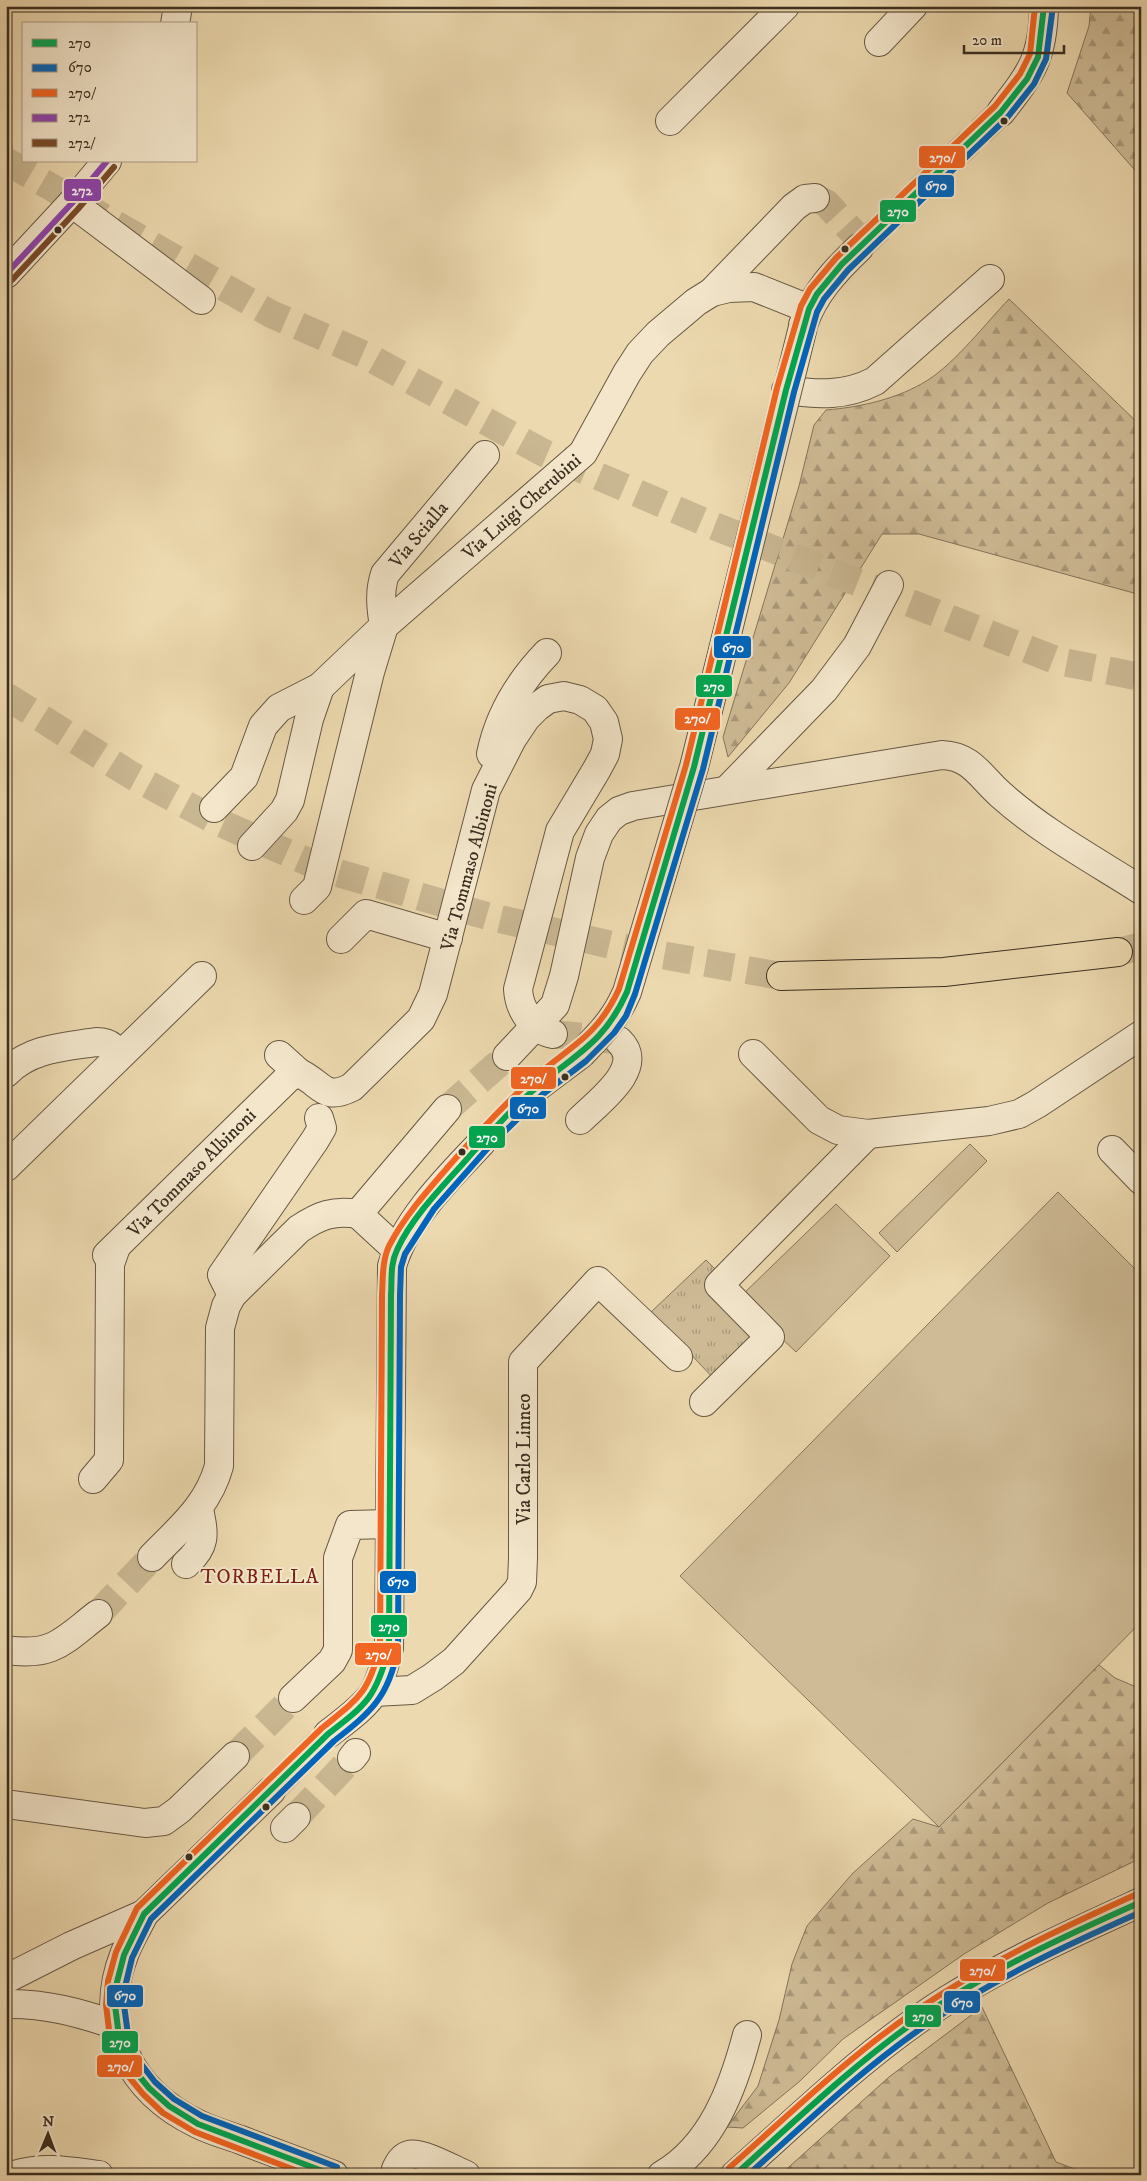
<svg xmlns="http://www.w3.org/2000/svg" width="1147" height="2181" viewBox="0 0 1147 2181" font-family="'IM FELL DW Pica',serif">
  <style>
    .grass { fill: url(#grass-tufts); stroke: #84755c }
    .forest { fill: url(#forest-firs); stroke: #84755c }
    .pitch { fill: #cfbc97; stroke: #84755c }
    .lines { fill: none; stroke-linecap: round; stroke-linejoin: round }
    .minor-tunnel { stroke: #c9b792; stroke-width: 28; stroke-dasharray: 28 14; stroke-linecap: butt }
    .highway-tunnel { stroke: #c9b792; stroke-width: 28; stroke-dasharray: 28 14; stroke-linecap: butt }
    .minor-casing { stroke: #675944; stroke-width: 30 }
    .highway-casing { stroke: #3a2e20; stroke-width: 30 }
    .minor { stroke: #f3e6cb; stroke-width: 28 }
    .highway { stroke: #edd9af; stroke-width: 28 }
    .minor-bridge-casing { stroke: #675944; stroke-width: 30; stroke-linecap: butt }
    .minor-bridge { stroke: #f3e6cb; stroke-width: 28 }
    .bus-1-casing { stroke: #f3e6cb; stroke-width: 10 }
    .bus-2-casing { stroke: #f3e6cb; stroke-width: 10 }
    .bus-3-casing { stroke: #f3e6cb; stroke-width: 10 }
    .bus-4-casing { stroke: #f3e6cb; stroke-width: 10 }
    .bus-5-casing { stroke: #f3e6cb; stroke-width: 10 }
    .bus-1 { stroke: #00a651; stroke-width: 6 }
    .bus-2 { stroke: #0065bd; stroke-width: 6 }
    .bus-3 { stroke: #f26522; stroke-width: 6 }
    .bus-4 { stroke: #8e44ad; stroke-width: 6 }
    .bus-5 { stroke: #7a4b2a; stroke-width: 6 }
    .bus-dot { fill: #3a2e20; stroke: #f3e6cb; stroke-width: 2 }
    .labels { text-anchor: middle; stroke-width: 4; stroke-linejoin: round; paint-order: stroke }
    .street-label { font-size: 19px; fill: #3a2e20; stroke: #f3e6cb }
    .neighbourhood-label { font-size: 20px; letter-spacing: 1px; fill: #7a1f14; stroke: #f3e6cb }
    .line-badge { stroke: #f3e6cb; stroke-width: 2 }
    .badge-label { font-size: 14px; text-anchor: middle; font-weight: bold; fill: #fff }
  </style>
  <defs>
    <pattern id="grass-tufts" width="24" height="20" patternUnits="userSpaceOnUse" patternTransform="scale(1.25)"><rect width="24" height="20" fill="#cfbc97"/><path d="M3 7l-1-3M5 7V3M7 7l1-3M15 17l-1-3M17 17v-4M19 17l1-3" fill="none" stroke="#a9997b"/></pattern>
    <pattern id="forest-firs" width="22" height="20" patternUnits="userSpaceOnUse" patternTransform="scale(1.25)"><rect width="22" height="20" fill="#cfbc97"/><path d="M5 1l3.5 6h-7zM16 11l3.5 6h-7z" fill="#a9997b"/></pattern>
  </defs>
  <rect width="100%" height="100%" fill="#edd9af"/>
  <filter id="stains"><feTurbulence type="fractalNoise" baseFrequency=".004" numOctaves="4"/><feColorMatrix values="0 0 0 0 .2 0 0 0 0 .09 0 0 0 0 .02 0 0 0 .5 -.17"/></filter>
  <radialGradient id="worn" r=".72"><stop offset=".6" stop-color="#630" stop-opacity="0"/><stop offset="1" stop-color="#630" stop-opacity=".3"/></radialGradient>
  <path class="grass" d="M 706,1260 L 722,1276 L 760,1336 L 715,1380 L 651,1312 Z"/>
  <g class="forest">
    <path d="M 1091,6 L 1141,6 L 1141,177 L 1067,93 L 1089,26 Z"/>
    <path d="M 1009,299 L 1141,426 L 1141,595 L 919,534 L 882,534 L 789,683 L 728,757 L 723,737 L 799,486 L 814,425 L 826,410 C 861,407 898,399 928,380 C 956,362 986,323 1009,299 Z"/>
    <path d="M 1099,1665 L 1115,1678 L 1141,1689 L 1141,1858 L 1048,1903 L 964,1954 L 843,2039 L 800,2081 L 743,2128 L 727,2127 L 758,2086 L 779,2020 L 792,1964 L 807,1926 L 853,1873 L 913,1819 L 939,1827 Z"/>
    <path d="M 982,2007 L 1056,2162 L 1091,2175 L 780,2175 L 889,2077 Z"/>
  </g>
  <g class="pitch">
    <path d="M 970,1144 L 987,1161 L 897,1252 L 879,1233 Z"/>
    <path d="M 1058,1192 L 1141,1275 L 1141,1622 L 939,1827 L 680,1576 Z"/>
    <path d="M 836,1204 L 890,1256 L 796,1352 L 739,1298 Z"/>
  </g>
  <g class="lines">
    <g class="minor-tunnel">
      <path d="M 815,198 L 826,203 L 864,244"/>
      <path d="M 859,248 L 1001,112"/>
      <path d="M 553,1034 L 616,1040"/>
      <path d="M 447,1109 L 507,1056"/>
      <path d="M 481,1143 L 537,1087"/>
      <path d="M 98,1614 L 152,1557"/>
      <path d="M 235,1756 L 293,1698"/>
      <path d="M 271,1791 L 328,1734"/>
      <path d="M 296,1817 L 352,1758"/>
    </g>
    <g class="highway-tunnel">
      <path d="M 6,161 L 271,314 L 365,355 L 544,453 L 714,526 L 1058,661 L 1141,677"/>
      <path d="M 6,696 L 131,775 L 216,821 L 324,869 L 487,916 L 633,950 L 781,976"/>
      <path d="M 1118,952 L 1141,946"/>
    </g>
    <g class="minor-casing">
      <g id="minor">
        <path d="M 175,24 L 178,6"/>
        <path d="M 879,42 L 913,6"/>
        <path d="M 1001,112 C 1032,72 1043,58 1044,6"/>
        <path d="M 670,121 L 785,6"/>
        <path d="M 72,203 L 201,300"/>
        <path d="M 6,274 L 72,203 L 107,161"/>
        <path d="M 712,292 L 794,207 L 805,199 L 815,198"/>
        <path d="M 803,325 C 814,293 835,271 859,248"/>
        <path d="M 786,390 C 818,395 846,396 875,381 L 990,279"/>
        <path d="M 491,754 C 499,715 520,681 547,653"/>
        <path d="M 727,790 L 824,690 L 857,646 L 889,585"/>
        <path d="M 214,808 L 244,777 L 263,726 L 279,708 L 320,687 L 384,626 C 381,608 379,592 385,574 L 485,455"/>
        <path d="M 252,846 L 284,811 L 290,800 L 309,719 L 320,687"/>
        <path d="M 304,900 L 317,887 L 370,672 L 384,626 L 583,453 L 627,373 L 640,353 L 658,334 L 696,302 L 712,292 L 729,288 L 754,287 L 809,309"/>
        <path d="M 341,939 L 366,914 L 448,938"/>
        <path d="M 753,1054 L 819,1120 L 838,1130 L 868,1134 L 989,1121 L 1019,1114 L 1037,1104 L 1141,1035"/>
        <path d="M 279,1055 L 299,1073"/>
        <path d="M 507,1056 L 555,1005 L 564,976 L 590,858 L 599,834 L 609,819 L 619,811 L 633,806 L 942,755 C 971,756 980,776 1000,794 C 1042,832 1094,860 1141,890"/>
        <path d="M 6,1073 C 30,1048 64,1047 96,1042 C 110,1042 116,1047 115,1060"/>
        <path d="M 537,1087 L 581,1054"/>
        <path d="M 580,1120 C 598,1102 647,1067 619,1041"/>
        <path d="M 1112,1150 L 1141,1180"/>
        <path d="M 6,1167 L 202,976"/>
        <path d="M 397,1250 L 358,1214 L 447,1109"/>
        <path d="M 107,1255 L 289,1077 L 299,1073 C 322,1083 323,1102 352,1087 L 421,1019 L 433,994 L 486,790 L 512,739 L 526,718 L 537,707 L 548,699 L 564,696 L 580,700 L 595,709 L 604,722 L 608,739 L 605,754 L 597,769 L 560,831 L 518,989 C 519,1009 532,1030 553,1034"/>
        <path d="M 232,1295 L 222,1275 L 315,1140 L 322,1128 L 319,1118"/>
        <path d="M 704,1402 L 770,1337 L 719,1285 L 868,1134"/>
        <path d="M 93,1479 L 109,1460 L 110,1264 L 116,1247"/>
        <path d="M 152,1557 C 180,1528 208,1506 219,1466 L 220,1328 L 226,1306 L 232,1295 L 299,1229 C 320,1215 334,1210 358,1214"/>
        <path d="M 186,1564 C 207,1545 204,1534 199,1509"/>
        <path d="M 6,1650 C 53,1657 63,1641 98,1614"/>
        <path d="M 374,1692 L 412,1690 L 433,1677 L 454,1661 L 518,1590 L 522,1582 L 523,1558 L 523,1362 L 598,1281 L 678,1357"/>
        <path d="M 293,1698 L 332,1661 L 338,1650 L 338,1558 L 350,1525 L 389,1524"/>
        <path d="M 328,1734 C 342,1723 367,1706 375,1690 C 382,1677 385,1663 389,1648 L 392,1266 C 405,1220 449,1177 481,1143"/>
        <path d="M 352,1758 L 356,1753"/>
        <path d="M 6,1804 L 145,1823 L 164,1821 L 179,1810 L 235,1756"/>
        <path d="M 285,1828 L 296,1817"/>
        <path d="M 144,1914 C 138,1927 129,1941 124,1955 C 96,2027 131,2092 198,2124 C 212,2131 227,2135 241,2140 C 272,2152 303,2163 334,2175"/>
        <path d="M 6,1979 L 71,1946 L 144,1914 L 271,1791"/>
        <path d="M 6,2004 C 45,2003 80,2013 116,2025"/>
        <path d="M 396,2169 C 399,2163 402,2157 409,2155 C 420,2151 454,2170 466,2175"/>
        <path d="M 14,2175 C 43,2166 69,2171 99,2175"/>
        <path d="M 662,2175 C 712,2146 733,2088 747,2035"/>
        <path d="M 735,2175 C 804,2114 870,2048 949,1999 C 1010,1961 1075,1932 1141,1902"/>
      </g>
    </g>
    <g class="highway-casing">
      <path id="highway" d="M 781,976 L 944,972 L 1118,952"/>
    </g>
    <use href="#minor" class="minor"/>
    <use href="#highway" class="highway"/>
    <g class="minor-bridge-casing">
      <path id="minor-bridge" d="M 581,1054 C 601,1033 615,1020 627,992 L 694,767 L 803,327"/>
    </g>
    <use href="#minor-bridge" class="minor-bridge"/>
    <g class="bus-1-casing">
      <g id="bus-1">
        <path d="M 333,2175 L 198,2124 L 169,2106 L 149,2088 L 127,2061 L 120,2044 L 115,2005 L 117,1982 L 124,1955 L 144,1914 L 328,1734 C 367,1704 376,1697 389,1648 L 391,1295 C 392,1280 390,1264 397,1250 C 410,1221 437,1192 458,1169 C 483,1141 509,1111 537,1087 C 577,1053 604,1043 627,992 L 694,767 L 786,390 L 809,309 L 817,294 L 842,264 L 1001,112 L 1027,79 L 1038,57 L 1044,6"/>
        <path d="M 735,2175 C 795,2121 854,2064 920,2018 C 988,1971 1065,1936 1141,1902"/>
      </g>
    </g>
    <g class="bus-2-casing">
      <g id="bus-2">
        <path d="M 337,2167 L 202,2116 L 174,2099 L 155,2082 L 135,2056 L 129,2042 L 124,2005 L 126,1983 L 132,1958 L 151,1919 L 334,1741 C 371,1712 389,1697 398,1648 L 400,1295 L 401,1267 L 405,1254 L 434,1209 L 487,1149 L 543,1094 L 586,1061 L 614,1033 L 626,1016 L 635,994 L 703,769 L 794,392 L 817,312 L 824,299 L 848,270 L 1007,118 L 1034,84 L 1046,59 L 1053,6"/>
        <path d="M 748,2175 C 806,2123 862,2069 926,2025 C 993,1979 1067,1945 1141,1912"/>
      </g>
    </g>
    <g class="bus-3-casing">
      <g id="bus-3">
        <path d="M 729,2168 C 790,2114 849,2056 917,2010 C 986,1963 1062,1928 1137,1894"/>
        <path d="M 308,2175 L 195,2132 L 163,2113 L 143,2094 L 119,2065 L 111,2046 L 106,2005 L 108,1981 L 116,1952 L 137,1908 L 322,1728 C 359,1698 368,1694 380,1647 L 382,1295 C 383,1278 382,1261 389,1246 C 404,1217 427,1191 448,1167 C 474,1137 501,1108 530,1081 C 568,1047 596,1039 619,989 L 686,765 L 777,388 L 801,306 L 810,289 L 836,258 L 995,106 L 1020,74 L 1030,54 L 1035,6"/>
      </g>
    </g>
    <g class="bus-4-casing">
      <path id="bus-4" d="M 6,274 L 72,203 L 107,161"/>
    </g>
    <g class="bus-5-casing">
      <path id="bus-5" d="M 12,280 L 78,209 L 114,167"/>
    </g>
    <use href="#bus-1" class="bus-1"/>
    <use href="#bus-2" class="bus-2"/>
    <use href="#bus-3" class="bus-3"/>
    <use href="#bus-4" class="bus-4"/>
    <use href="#bus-5" class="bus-5"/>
  </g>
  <g class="bus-dot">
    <circle cx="1004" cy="121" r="4.5"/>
    <circle cx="58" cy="230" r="4.5"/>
    <circle cx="845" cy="249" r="4.5"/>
    <circle cx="565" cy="1077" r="4.5"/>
    <circle cx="462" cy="1152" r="4.5"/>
    <circle cx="266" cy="1807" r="4.5"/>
    <circle cx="189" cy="1857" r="4.5"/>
  </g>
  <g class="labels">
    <g class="street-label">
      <text transform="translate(521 506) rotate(-41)" y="7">Via Luigi Cherubini</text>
      <text transform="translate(418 534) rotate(-50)" y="7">Via Scialla</text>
      <text transform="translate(468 867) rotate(-75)" y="7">Via Tommaso Albinoni</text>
      <text transform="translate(191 1172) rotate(-45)" y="7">Via Tommaso Albinoni</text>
      <text transform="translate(523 1459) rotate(-90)" y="7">Via Carlo Linneo</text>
    </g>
    <g class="neighbourhood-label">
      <text x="260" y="1583">TORBELLA</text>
    </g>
  </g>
  <g class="line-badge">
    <rect x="918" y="145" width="48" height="24" rx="5" fill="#f26522"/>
    <rect x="917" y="174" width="38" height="24" rx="5" fill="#0065bd"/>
    <rect x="63" y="178" width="39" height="24" rx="5" fill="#8e44ad"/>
    <rect x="879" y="199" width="38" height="24" rx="5" fill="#00a651"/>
    <rect x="713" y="635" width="39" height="24" rx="5" fill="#0065bd"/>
    <rect x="695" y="674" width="38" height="24" rx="5" fill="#00a651"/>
    <rect x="674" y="707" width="47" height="24" rx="5" fill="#f26522"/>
    <rect x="510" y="1066" width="47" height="24" rx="5" fill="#f26522"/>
    <rect x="509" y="1096" width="38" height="24" rx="5" fill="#0065bd"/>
    <rect x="468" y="1125" width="38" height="24" rx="5" fill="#00a651"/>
    <rect x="379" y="1570" width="38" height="24" rx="5" fill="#0065bd"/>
    <rect x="370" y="1614" width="38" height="24" rx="5" fill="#00a651"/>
    <rect x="354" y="1642" width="48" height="24" rx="5" fill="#f26522"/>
    <rect x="959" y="1958" width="47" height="24" rx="5" fill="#f26522"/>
    <rect x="106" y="1984" width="38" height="24" rx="5" fill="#0065bd"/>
    <rect x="943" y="1990" width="38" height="24" rx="5" fill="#0065bd"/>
    <rect x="904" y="2004" width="38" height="24" rx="5" fill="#00a651"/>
    <rect x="101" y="2030" width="38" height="24" rx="5" fill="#00a651"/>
    <rect x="96" y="2054" width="47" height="24" rx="5" fill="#f26522"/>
  </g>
  <g class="badge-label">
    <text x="942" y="162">270/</text>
    <text x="936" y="190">670</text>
    <text x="82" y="195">272</text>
    <text x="898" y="216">270</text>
    <text x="733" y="652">670</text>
    <text x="714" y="691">270</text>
    <text x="697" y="723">270/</text>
    <text x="533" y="1083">270/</text>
    <text x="528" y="1113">670</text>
    <text x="487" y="1142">270</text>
    <text x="398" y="1586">670</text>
    <text x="389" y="1631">270</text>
    <text x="378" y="1659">270/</text>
    <text x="982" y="1975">270/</text>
    <text x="125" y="2000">670</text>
    <text x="962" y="2007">670</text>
    <text x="923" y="2021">270</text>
    <text x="120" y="2047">270</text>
    <text x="120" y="2071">270/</text>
  </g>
  <rect width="1147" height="2181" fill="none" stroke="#edd9af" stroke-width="25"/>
  <rect x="8" y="8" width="1132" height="2166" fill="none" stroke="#3a2e20" stroke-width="2.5"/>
  <rect x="12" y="12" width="1122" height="2156" fill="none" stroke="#3a2e20"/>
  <rect x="22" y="22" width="175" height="140" fill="#f3e6cb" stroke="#a99c87"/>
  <rect x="32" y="39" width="25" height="8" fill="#00a651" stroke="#a99c87"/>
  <text x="68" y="48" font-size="15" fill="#3a2e20">270</text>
  <rect x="32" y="64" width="25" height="8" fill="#0065bd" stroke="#a99c87"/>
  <text x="68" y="72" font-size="15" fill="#3a2e20">670</text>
  <rect x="32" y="89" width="25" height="8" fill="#f26522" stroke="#a99c87"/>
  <text x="68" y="98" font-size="15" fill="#3a2e20">270/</text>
  <rect x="32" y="114" width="25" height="8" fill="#8e44ad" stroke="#a99c87"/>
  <text x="68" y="122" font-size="15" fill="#3a2e20">272</text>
  <rect x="32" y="139" width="25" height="8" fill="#7a4b2a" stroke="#a99c87"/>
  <text x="68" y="148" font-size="15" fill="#3a2e20">272/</text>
  <g transform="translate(48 2134) rotate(1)" stroke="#f3e6cb" stroke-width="4" paint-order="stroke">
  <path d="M0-4L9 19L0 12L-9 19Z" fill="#3a2e20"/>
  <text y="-8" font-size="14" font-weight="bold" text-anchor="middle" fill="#3a2e20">N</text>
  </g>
  <path d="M964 45v8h100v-8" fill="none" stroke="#3a2e20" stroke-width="2.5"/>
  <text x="972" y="45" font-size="15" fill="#3a2e20" stroke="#f3e6cb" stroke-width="4" paint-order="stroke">20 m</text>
  <rect width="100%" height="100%" filter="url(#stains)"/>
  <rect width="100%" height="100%" fill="url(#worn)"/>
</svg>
